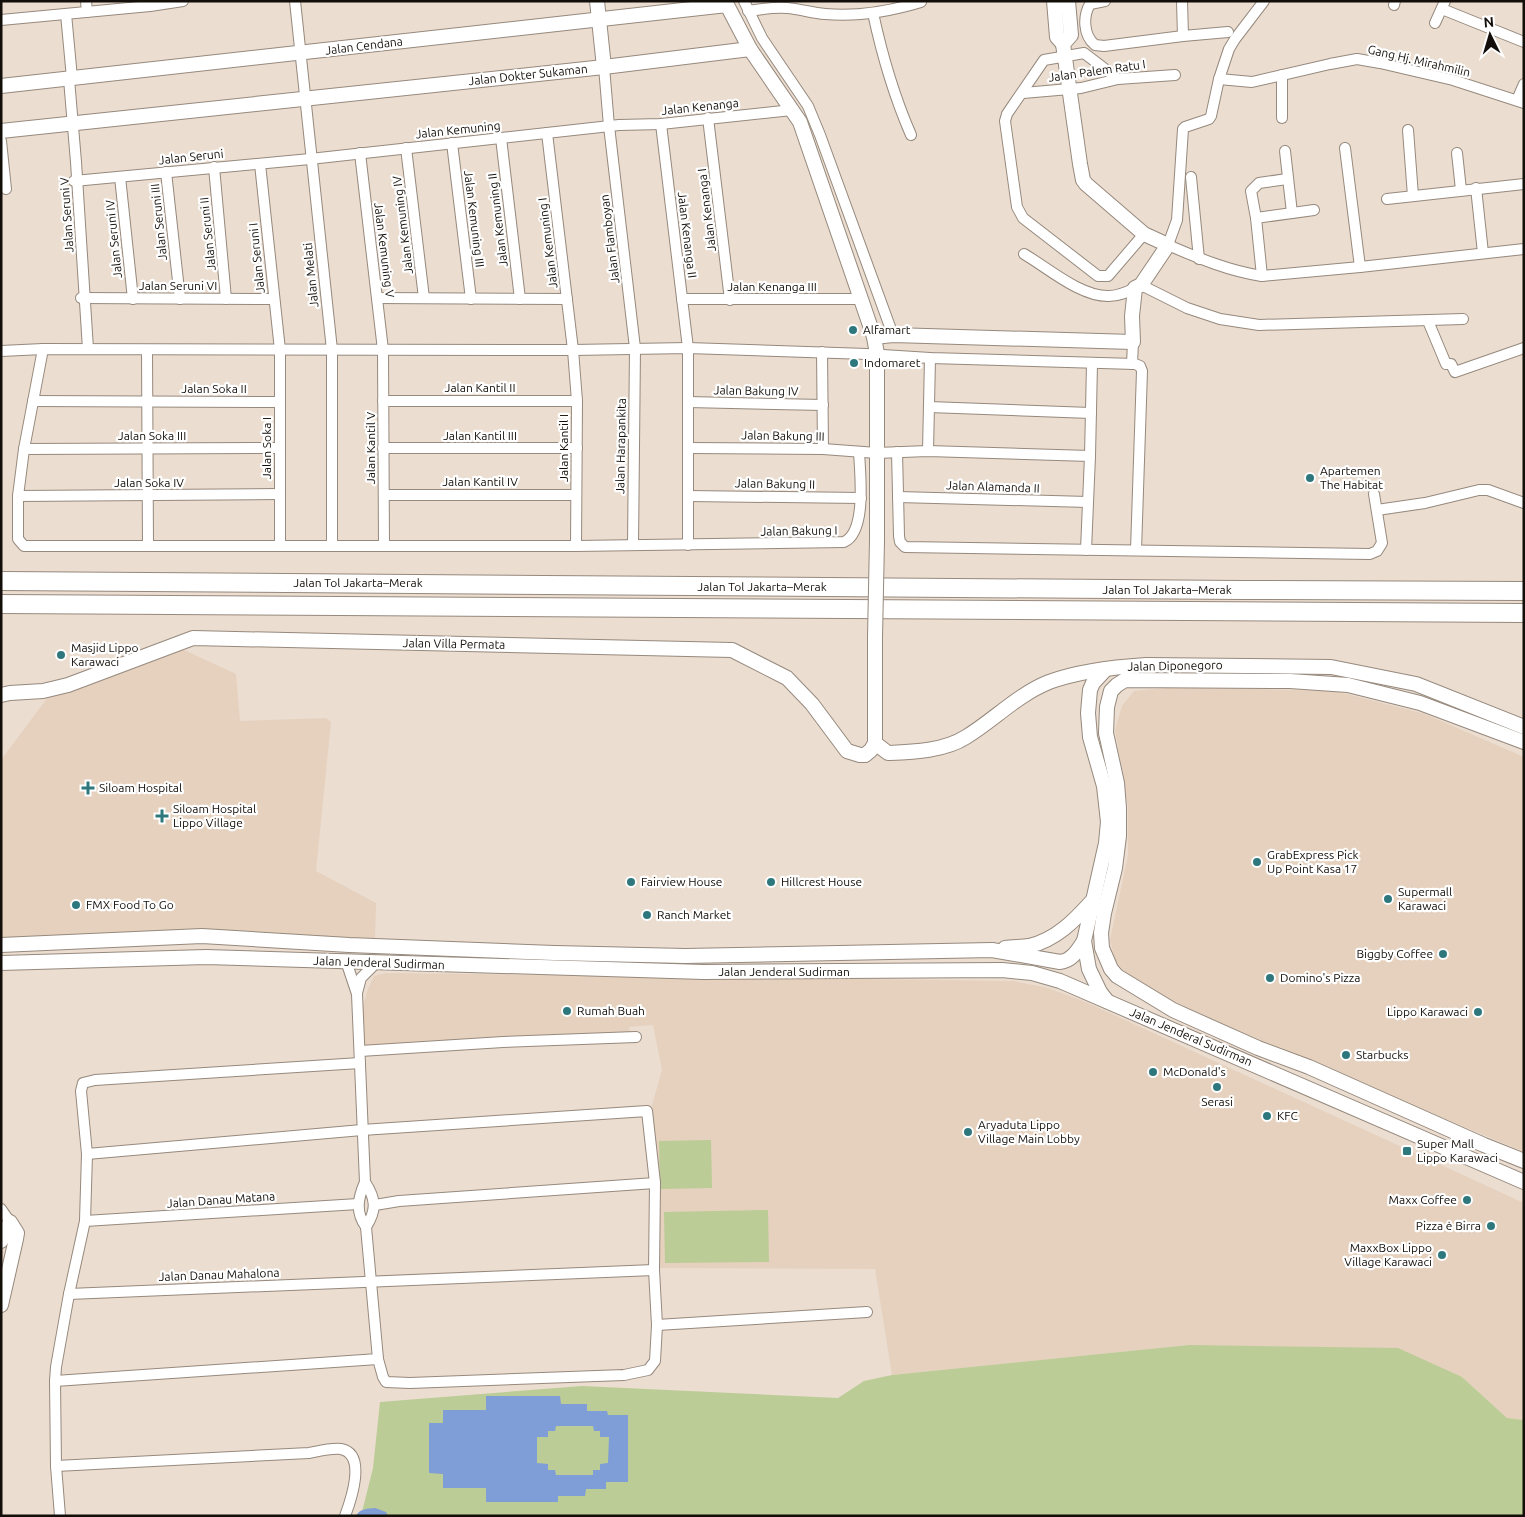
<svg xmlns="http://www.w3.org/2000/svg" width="1525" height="1517" viewBox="0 0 1525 1517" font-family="Ubuntu,sans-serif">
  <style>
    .built { fill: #e5d1be }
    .green { fill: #bbcc96 }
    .water { fill: #7f9dd6; fill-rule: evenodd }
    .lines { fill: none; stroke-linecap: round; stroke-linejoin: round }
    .street-casing { stroke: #96897d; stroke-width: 12 }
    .secondary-casing { stroke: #96897d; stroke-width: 16 }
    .highway-casing { stroke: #96897d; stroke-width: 20 }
    .street { stroke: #fff; stroke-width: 10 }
    .secondary { stroke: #fff; stroke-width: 14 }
    .highway { stroke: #fff; stroke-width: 18 }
    .secondary-bridge-casing { stroke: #96897d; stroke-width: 16; stroke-linecap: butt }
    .secondary-bridge { stroke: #fff; stroke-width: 14 }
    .poi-dot { fill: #2e787d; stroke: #fff; stroke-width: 2 }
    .labels { text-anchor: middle; stroke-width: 4.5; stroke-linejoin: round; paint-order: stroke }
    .street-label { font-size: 12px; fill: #130e09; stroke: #fff }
    .poi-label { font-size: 12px; fill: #130e09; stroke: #fff; text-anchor: start }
  </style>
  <rect width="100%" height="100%" fill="#ebddd0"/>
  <g class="built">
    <path d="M 184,650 L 236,674 L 240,721 L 326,718 L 331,722 L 316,871 L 376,903 L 375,939 L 201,929 L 1,940 L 1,760 L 48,697 Z"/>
    <path d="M 1175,687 L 1335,691 L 1425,714 L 1524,757 L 1524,1152 L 1190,1011 L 1128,976 L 1115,960 L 1110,940 L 1128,855 L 1128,807 L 1115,730 L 1122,706 L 1134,691 Z"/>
    <path d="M 385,973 L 1013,981 L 1048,988 L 1088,1003 L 1524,1203 L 1524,1420 L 1507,1418 L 1462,1377 L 1189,1345 L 892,1375 L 875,1269 L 658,1268 L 649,1116 L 662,1070 L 653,1025 L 629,1027 L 630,1032 L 366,1046 L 362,1041 L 357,1026 L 368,989 L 374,976 Z"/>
  </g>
  <g class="green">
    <path d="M 711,1140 L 712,1188 L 660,1189 L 659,1141 Z"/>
    <path d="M 768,1210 L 769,1262 L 665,1263 L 664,1212 Z"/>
    <path d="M 1189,1345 L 1398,1348 L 1462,1377 L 1507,1418 L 1524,1420 L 1524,1516 L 361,1516 L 373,1468 L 380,1402 L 582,1386 L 838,1398 L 864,1381 L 892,1375 Z"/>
  </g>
  <g class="water">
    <path d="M 486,1396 L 560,1396 L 561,1404 L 587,1404 L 587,1411 L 607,1411 L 608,1415 L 628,1415 L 628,1482 L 606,1482 L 606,1489 L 586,1489 L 585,1496 L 558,1496 L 558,1502 L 486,1502 L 486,1488 L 443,1488 L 443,1474 L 429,1473 L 429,1423 L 443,1423 L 443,1410 L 486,1410 ZM 556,1426 L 593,1426 L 594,1431 L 600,1431 L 600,1437 L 609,1437 L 608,1463 L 600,1464 L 600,1470 L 593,1470 L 593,1475 L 556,1475 L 555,1470 L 548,1470 L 548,1464 L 537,1463 L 537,1437 L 548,1437 L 548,1431 L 555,1431 Z"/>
    <path d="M 375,1508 L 386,1512 L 388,1516 L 356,1516 C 360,1508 368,1509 375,1508 Z"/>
  </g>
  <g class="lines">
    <g class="street-casing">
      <g id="street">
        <path d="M 86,1 L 87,12"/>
        <path d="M 295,1 L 332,350 L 332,546"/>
        <path d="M 744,1 L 762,38 L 808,106 L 820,135 L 893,335"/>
        <path d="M 1105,1 L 1090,4 C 1083,16 1083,35 1095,45 L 1104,46 L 1183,36"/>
        <path d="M 1182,1 L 1183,36 L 1228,32"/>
        <path d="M 1264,1 L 1235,39 L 1229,49 L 1219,79 L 1211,116 L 1209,119 L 1185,127 L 1183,129 L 1177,220 L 1168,245 C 1198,258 1229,271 1262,276 L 1360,267 L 1524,249"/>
        <path d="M 1394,5 L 1395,1"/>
        <path d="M 1442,9 L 1524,42"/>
        <path d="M 748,11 C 761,9 774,7 787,8 C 800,9 812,13 825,14 C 857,17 891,11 921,2"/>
        <path d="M 873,13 C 882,55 894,96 911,135"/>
        <path d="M 66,14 L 72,78"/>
        <path d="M 1,20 L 150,6 L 183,1"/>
        <path d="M 1435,23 L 1445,1"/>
        <path d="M 604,67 L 609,126 L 635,348 L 633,545"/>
        <path d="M 1282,75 L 1282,118"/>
        <path d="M 69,79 L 76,162 L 88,349"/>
        <path d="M 1118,79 L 1084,53 L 1044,60 L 1007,114 L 1005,121 L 1017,207 L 1023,218 L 1098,276 L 1108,276 L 1144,234"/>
        <path d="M 1219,79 L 1252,82 L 1330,64 L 1357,59 L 1380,63 L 1453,80 L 1524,103"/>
        <path d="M 1023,93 L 1081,88 L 1118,79 L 1175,75"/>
        <path d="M 1517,100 L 1524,84"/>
        <path d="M 708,118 L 730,300"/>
        <path d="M 661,124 L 688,348 L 688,545"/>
        <path d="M 1408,130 L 1413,196"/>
        <path d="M 547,133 L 573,350 L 577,401 L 576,546"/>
        <path d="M 501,138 L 520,299"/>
        <path d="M 1,141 L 6,189"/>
        <path d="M 452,143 L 471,299"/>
        <path d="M 406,148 L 424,298"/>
        <path d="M 1345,148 L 1360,267"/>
        <path d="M 1285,151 L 1292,213"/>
        <path d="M 360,153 L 383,350 L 384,546"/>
        <path d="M 1457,153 L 1461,190"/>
        <path d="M 260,164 L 280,350 L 280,546"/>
        <path d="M 214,167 L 226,299"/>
        <path d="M 166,172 L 180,299"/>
        <path d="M 120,177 L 133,299"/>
        <path d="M 1191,177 L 1199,259"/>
        <path d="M 74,181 L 310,159 L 619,125 L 661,124 L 792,110"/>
        <path d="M 1476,188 L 1483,253"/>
        <path d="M 1387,199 L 1524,184"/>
        <path d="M 1256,218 L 1314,210"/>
        <path d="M 1024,254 C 1048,268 1081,297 1109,296 C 1119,296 1127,292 1135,288"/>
        <path d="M 1262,276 L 1256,218 L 1251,191 L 1259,183 L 1287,179"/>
        <path d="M 1141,285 L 1187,308 L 1220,319 L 1259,325 L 1463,319"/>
        <path d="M 81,298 L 274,299"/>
        <path d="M 378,298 L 567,299"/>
        <path d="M 682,299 L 862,299"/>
        <path d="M 1428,321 L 1446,364 L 1451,364 L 1455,372 L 1524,348"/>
        <path d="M 43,349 L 24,449 L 18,496 L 18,539 L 24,546 L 576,546 L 844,542 C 867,532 860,473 859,452"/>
        <path d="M 147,350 L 148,546"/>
        <path d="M 1,351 L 43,349 L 573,350 L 688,348 L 867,354 L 930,358 L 1135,364 L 1140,366 L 1142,371 L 1136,550"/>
        <path d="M 822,352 L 823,449"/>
        <path d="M 1132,364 L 1133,342"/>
        <path d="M 33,401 L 280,402"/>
        <path d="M 383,401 L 577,401"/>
        <path d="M 688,402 L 823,405"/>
        <path d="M 929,407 L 1091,413"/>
        <path d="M 383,448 L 577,448"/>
        <path d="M 688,448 L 823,449 L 877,453 L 928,451 L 1090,456"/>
        <path d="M 24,449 L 280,448"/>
        <path d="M 928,451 L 930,358"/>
        <path d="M 897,452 L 899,536 L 900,542 L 905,547 L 1370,554 L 1377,551 L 1382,543 L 1374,494"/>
        <path d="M 384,495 L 576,495"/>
        <path d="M 18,496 L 280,494"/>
        <path d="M 688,496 L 861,498"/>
        <path d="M 898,497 L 1088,502"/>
        <path d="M 1377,510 L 1425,503 L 1479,490 L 1488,490 L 1524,503"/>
        <path d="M 1086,550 L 1090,456 L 1092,364"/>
        <path d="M 346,961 L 357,994 L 365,1182 C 376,1199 377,1210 366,1227"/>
        <path d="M 357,993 L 361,978 L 377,962"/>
        <path d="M 360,1051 L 503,1042 L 636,1037"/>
        <path d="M 87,1154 L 362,1130 L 647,1111 L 655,1183 L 654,1270 L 657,1325 L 655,1361 L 648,1370 L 624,1375 L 410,1383 L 386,1382 L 383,1377 L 378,1359 L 366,1227 C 355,1212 358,1198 365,1182"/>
        <path d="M 375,1205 L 399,1201 L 655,1183"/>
        <path d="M 1,1209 L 10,1222"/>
        <path d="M 85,1221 L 358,1204"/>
        <path d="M 69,1294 L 654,1270"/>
        <path d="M 657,1325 L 867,1312"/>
        <path d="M 55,1381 L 378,1359"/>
        <path d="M 56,1466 L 309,1453 C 319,1451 331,1448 341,1449 C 367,1454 351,1500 345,1516"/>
        <path d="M 60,1516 L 56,1466 L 55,1381 L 56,1367 L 69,1294 L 85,1221 L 87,1154 L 81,1091 L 83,1083 L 95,1080 L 360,1063"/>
      </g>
    </g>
    <g class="secondary-casing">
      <g id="secondary">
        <path d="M 597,1 L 604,67"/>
        <path d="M 1054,1 L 1057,37 L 1063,44 L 1071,35 L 1068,1"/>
        <path d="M 1,86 L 727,5 L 750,49 L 800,122 L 874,337 L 877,354 L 877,540"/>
        <path d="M 1,131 L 604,67 L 750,49"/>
        <path d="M 874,337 L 893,335 L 1133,342 L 1132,316 L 1135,288 L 1141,285 L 1168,245 L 1144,234 L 1086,184 L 1083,180 L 1080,164 L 1063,44"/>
        <path d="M 875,637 L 875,743 L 888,753 C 913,752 944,751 966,737 C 994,720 1017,695 1049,682 C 1079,671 1115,667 1146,665 L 1331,667 L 1416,684 L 1524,727"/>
        <path d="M 1105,670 L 1093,683 L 1090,690 L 1088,713 L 1090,737 L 1104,786 L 1108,822 L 1106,843 L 1084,941 L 1089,969 L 1100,992 L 1107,1001"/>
        <path d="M 1,695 L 10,693 L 43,691 L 68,685 L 193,638 L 732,650 L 787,678 L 812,704 L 847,751 L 860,755 L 865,755 L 871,750 L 875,743"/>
        <path d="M 1524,742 L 1420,703 L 1348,685 L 1290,681 L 1125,680 L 1117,685 L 1111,691 L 1107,707 L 1106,733 L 1117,783 L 1119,808 L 1119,836 L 1115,868 L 1104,913 L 1101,933 L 1102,948 L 1111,969 L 1117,976 L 1173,1010 L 1258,1048 L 1309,1067 L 1484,1145 L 1524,1161"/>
        <path d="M 1,945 L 202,936 L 349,945 L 554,953 L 685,956 L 992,950 L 1060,962 C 1072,961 1078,950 1084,941"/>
        <path d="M 1005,948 C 1013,947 1022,947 1029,946 C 1056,940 1075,920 1093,900"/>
        <path d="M 1,963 L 206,957 L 704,972 L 1002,970 L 1032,973 L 1060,981 L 1524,1182"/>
        <path d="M 1,1241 L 10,1222 L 17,1233 L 16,1239 L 1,1305"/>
      </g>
    </g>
    <g class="highway-casing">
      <g id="highway">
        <path d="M 1,581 L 1242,590 L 1524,591"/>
        <path d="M 1,604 L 1524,613"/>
      </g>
    </g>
    <use href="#street" class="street"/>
    <use href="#secondary" class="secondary"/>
    <use href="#highway" class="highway"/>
    <g class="secondary-bridge-casing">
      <path id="secondary-bridge" d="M 875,637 L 877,540"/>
    </g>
    <use href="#secondary-bridge" class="secondary-bridge"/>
  </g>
  <g class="poi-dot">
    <circle cx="853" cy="330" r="5"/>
    <circle cx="854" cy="363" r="5"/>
    <circle cx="1310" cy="478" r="5"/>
    <circle cx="61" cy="655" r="5"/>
    <path d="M85.5 780.5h5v5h5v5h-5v5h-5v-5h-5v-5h5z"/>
    <path d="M159.5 808.5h5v5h5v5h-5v5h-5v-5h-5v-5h5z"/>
    <circle cx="1257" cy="862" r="5"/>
    <circle cx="631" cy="882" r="5"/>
    <circle cx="771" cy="882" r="5"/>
    <circle cx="1388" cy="899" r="5"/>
    <circle cx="76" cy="905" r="5"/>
    <circle cx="647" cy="915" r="5"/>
    <circle cx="1443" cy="954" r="5"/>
    <circle cx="1270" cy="978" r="5"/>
    <circle cx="567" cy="1011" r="5"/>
    <circle cx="1478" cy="1012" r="5"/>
    <circle cx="1346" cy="1055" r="5"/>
    <circle cx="1153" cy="1072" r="5"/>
    <circle cx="1217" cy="1087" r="5"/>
    <circle cx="1267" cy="1116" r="5"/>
    <circle cx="968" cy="1132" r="5"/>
    <rect x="1402" y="1146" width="10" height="10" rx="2.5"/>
    <circle cx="1467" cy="1200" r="5"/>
    <circle cx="1491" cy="1226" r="5"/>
    <circle cx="1442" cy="1255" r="5"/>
  </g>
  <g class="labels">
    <g class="street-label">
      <text transform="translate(364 46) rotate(-7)" y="4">Jalan Cendana</text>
      <text transform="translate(1419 61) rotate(13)" y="4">Gang Hj. Mirahmilin</text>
      <text transform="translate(1097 71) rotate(-8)" y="4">Jalan Palem Ratu I</text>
      <text transform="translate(528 75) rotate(-6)" y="4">Jalan Dokter Sukaman</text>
      <text transform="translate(700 107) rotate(-6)" y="4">Jalan Kenanga</text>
      <text transform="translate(458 130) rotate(-6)" y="4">Jalan Kemuning</text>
      <text transform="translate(191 157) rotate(-6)" y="4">Jalan Seruni</text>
      <text transform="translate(707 210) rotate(-97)" y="4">Jalan Kenanga I</text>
      <text transform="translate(67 215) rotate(-94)" y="4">Jalan Seruni V</text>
      <text transform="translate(474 219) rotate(83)" y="4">Jalan Kemuning III</text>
      <text transform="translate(498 220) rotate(-97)" y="4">Jalan Kemuning II</text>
      <text transform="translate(159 222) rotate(-96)" y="4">Jalan Seruni III</text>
      <text transform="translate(403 225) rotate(-97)" y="4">Jalan Kemuning IV</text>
      <text transform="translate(208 234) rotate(-96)" y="4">Jalan Seruni II</text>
      <text transform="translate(687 235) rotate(83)" y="4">Jalan Kenanga II</text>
      <text transform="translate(114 239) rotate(-96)" y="4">Jalan Seruni IV</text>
      <text transform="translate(610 239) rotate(-97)" y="4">Jalan Flamboyan</text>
      <text transform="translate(548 243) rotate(-97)" y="4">Jalan Kemuning I</text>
      <text transform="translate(384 250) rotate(83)" y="4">Jalan Kemuning V</text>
      <text transform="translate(257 258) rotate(-96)" y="4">Jalan Seruni I</text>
      <text transform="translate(311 275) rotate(-96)" y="4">Jalan Melati</text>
      <text x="178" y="290">Jalan Seruni VI</text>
      <text x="772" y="291">Jalan Kenanga III</text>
      <text x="480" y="392">Jalan Kantil II</text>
      <text x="214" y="393">Jalan Soka II</text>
      <text transform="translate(756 391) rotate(1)" y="4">Jalan Bakung IV</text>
      <text x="152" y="440">Jalan Soka III</text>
      <text x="480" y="440">Jalan Kantil III</text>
      <text transform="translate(783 436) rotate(1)" y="4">Jalan Bakung III</text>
      <text transform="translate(621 446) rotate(-89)" y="4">Jalan Harapankita</text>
      <text transform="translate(267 448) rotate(-90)" y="4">Jalan Soka I</text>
      <text transform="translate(371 448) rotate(-90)" y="4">Jalan Kantil V</text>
      <text transform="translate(564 448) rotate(-90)" y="4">Jalan Kantil I</text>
      <text x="480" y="486">Jalan Kantil IV</text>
      <text x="149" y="487">Jalan Soka IV</text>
      <text transform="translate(775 484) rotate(1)" y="4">Jalan Bakung II</text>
      <text transform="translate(993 487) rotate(2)" y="4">Jalan Alamanda II</text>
      <text transform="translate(799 531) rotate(-1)" y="4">Jalan Bakung I</text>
      <text x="358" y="587">Jalan Tol Jakarta–Merak</text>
      <text x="762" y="591">Jalan Tol Jakarta–Merak</text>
      <text x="1167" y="594">Jalan Tol Jakarta–Merak</text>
      <text transform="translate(454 644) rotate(1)" y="4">Jalan Villa Permata</text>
      <text transform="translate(1175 666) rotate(-1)" y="4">Jalan Diponegoro</text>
      <text transform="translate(379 963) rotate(2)" y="4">Jalan Jenderal Sudirman</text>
      <text x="784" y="976">Jalan Jenderal Sudirman</text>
      <text transform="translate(1191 1037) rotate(23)" y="4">Jalan Jenderal Sudirman</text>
      <text transform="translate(221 1200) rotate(-4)" y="4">Jalan Danau Matana</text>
      <text transform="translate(219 1275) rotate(-2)" y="4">Jalan Danau Mahalona</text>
    </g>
    <g class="poi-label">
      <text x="863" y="334">Alfamart</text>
      <text x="864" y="367">Indomaret</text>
      <text x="1320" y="475">Apartemen<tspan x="1320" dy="14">The Habitat</tspan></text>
      <text x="71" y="652">Masjid Lippo<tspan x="71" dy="14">Karawaci</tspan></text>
      <text x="99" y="792">Siloam Hospital</text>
      <text x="173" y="813">Siloam Hospital<tspan x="173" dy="14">Lippo Village</tspan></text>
      <text x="1267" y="859">GrabExpress Pick<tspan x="1267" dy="14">Up Point Kasa 17</tspan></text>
      <text x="641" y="886">Fairview House</text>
      <text x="781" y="886">Hillcrest House</text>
      <text x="1398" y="896">Supermall<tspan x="1398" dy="14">Karawaci</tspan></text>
      <text x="86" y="909">FMX Food To Go</text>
      <text x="657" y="919">Ranch Market</text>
      <text x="1433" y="958" text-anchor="end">Biggby Coffee</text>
      <text x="1280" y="982">Domino's Pizza</text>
      <text x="577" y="1015">Rumah Buah</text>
      <text x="1468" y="1016" text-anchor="end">Lippo Karawaci</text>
      <text x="1356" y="1059">Starbucks</text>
      <text x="1163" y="1076">McDonald's</text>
      <text x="1217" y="1106" text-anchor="middle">Serasi</text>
      <text x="1277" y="1120">KFC</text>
      <text x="978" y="1129">Aryaduta Lippo<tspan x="978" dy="14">Village Main Lobby</tspan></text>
      <text x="1417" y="1148">Super Mall<tspan x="1417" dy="14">Lippo Karawaci</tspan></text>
      <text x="1457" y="1204" text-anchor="end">Maxx Coffee</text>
      <text x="1481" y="1230" text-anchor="end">Pizza ė Birra</text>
      <text x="1432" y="1252" text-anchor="end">MaxxBox Lippo<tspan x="1432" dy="14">Village Karawaci</tspan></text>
    </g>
  </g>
  <rect width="1525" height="1517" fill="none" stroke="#130e09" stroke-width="5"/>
  <g transform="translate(1490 35) rotate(355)" stroke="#ffffff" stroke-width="4" paint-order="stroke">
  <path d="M0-4L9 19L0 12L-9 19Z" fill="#130e09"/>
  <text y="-8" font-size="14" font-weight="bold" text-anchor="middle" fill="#130e09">N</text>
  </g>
</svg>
